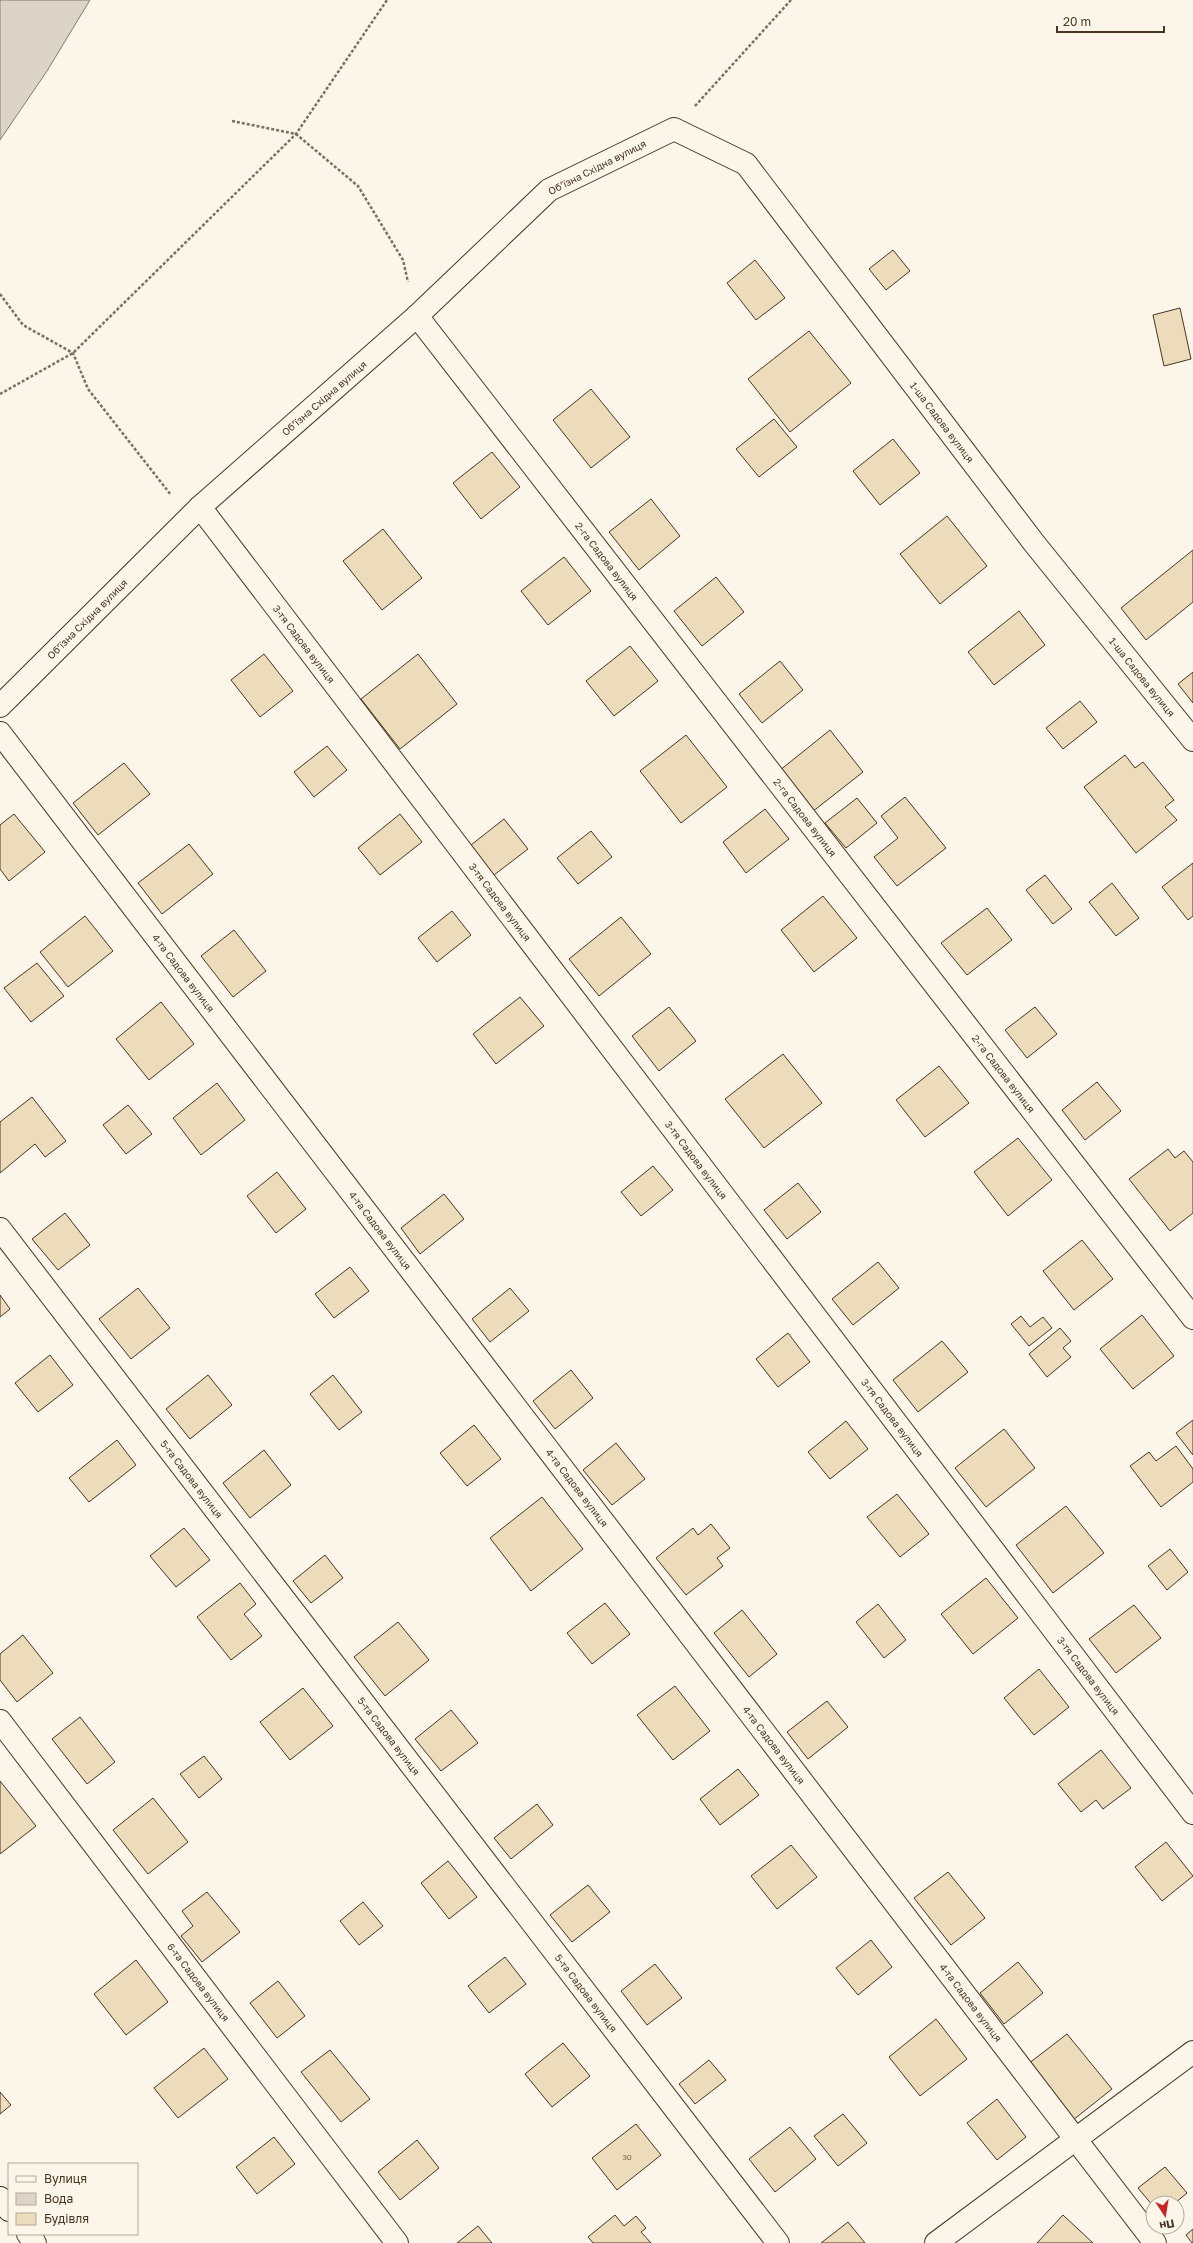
<svg xmlns="http://www.w3.org/2000/svg" width="1193" height="2243" viewBox="0 0 1193 2243" font-family="'Golos Text',sans-serif">
  <style>
    .water { fill: #dcd4c6; stroke: #887966 }
    .building { fill: #ecdcbc; stroke: #4a3520 }
    .lines { fill: none; stroke-linecap: round; stroke-linejoin: round }
    .minor-casing { stroke: #4a3520; stroke-width: 24 }
    .path { stroke: #7f6f5c; stroke-width: 2.5; stroke-dasharray: 3 2; stroke-linecap: butt }
    .minor { stroke: #fbf6e9; stroke-width: 22 }
    .labels { text-anchor: middle; stroke-width: 3; stroke-linejoin: round; paint-order: stroke }
    .number-label { font-size: 8px; fill: #725f47 }
    .street-label { font-size: 10px; fill: #4a3520; stroke: #fbf6e9 }
  </style>
  <rect width="100%" height="100%" fill="#fbf6e9"/>
  <path class="water" d="M 0,0 L 90,0 L 47,71 L 0,140 Z"/>
  <g class="building">
    <path d="M 893,250 L 910,271 L 886,290 L 869,269 Z"/>
    <path d="M 755,260 L 785,298 L 756,320 L 727,283 Z"/>
    <path d="M 1180,308 L 1191,359 L 1164,366 L 1153,315 Z"/>
    <path d="M 809,331 L 851,383 L 790,432 L 748,379 Z"/>
    <path d="M 591,389 L 630,437 L 591,468 L 553,420 Z"/>
    <path d="M 774,419 L 797,447 L 759,477 L 736,449 Z"/>
    <path d="M 893,439 L 920,473 L 880,505 L 853,471 Z"/>
    <path d="M 492,452 L 520,487 L 481,519 L 453,483 Z"/>
    <path d="M 651,499 L 680,536 L 639,570 L 609,532 Z"/>
    <path d="M 947,516 L 987,566 L 940,604 L 900,554 Z"/>
    <path d="M 383,529 L 422,578 L 382,610 L 343,561 Z"/>
    <path d="M 1193,550 L 1193,602 L 1146,640 L 1121,608 Z"/>
    <path d="M 564,557 L 591,591 L 548,625 L 521,591 Z"/>
    <path d="M 716,577 L 744,612 L 702,646 L 674,611 Z"/>
    <path d="M 1019,611 L 1045,645 L 994,685 L 968,652 Z"/>
    <path d="M 630,646 L 658,681 L 614,716 L 586,681 Z"/>
    <path d="M 264,654 L 293,691 L 260,717 L 231,680 Z"/>
    <path d="M 418,654 L 457,704 L 400,749 L 361,699 Z"/>
    <path d="M 780,661 L 803,690 L 762,723 L 739,694 Z"/>
    <path d="M 1193,672 L 1193,703 L 1178,684 Z"/>
    <path d="M 1080,701 L 1097,722 L 1063,749 L 1046,728 Z"/>
    <path d="M 830,730 L 863,772 L 812,812 L 779,771 Z"/>
    <path d="M 686,735 L 727,787 L 681,823 L 640,771 Z"/>
    <path d="M 327,746 L 347,770 L 314,797 L 294,772 Z"/>
    <path d="M 1125,755 L 1135,768 L 1143,762 L 1174,800 L 1165,807 L 1177,820 L 1136,853 L 1084,787 Z"/>
    <path d="M 124,763 L 150,794 L 98,835 L 73,803 Z"/>
    <path d="M 905,797 L 946,848 L 897,886 L 874,857 L 898,838 L 881,816 Z"/>
    <path d="M 857,798 L 877,823 L 846,848 L 825,823 Z"/>
    <path d="M 765,809 L 789,839 L 746,873 L 723,842 Z"/>
    <path d="M 14,814 L 45,852 L 9,881 L 0,869 L 0,825 Z"/>
    <path d="M 400,814 L 422,842 L 380,875 L 358,848 Z"/>
    <path d="M 504,819 L 528,849 L 494,875 L 471,845 Z"/>
    <path d="M 591,831 L 612,857 L 578,884 L 557,858 Z"/>
    <path d="M 189,844 L 213,874 L 162,914 L 138,883 Z"/>
    <path d="M 1193,863 L 1193,916 L 1188,920 L 1162,887 Z"/>
    <path d="M 1045,875 L 1072,909 L 1053,924 L 1026,890 Z"/>
    <path d="M 1112,883 L 1139,918 L 1116,936 L 1089,902 Z"/>
    <path d="M 823,896 L 857,938 L 814,972 L 781,930 Z"/>
    <path d="M 987,908 L 1012,940 L 967,975 L 941,943 Z"/>
    <path d="M 452,911 L 471,935 L 437,962 L 418,938 Z"/>
    <path d="M 85,916 L 113,951 L 68,987 L 40,952 Z"/>
    <path d="M 621,917 L 651,954 L 599,996 L 569,959 Z"/>
    <path d="M 234,930 L 266,971 L 233,997 L 201,956 Z"/>
    <path d="M 37,963 L 64,996 L 31,1022 L 4,988 Z"/>
    <path d="M 520,997 L 544,1026 L 496,1064 L 473,1034 Z"/>
    <path d="M 161,1002 L 194,1044 L 149,1080 L 116,1039 Z"/>
    <path d="M 669,1007 L 696,1041 L 659,1071 L 632,1036 Z"/>
    <path d="M 1035,1007 L 1057,1034 L 1027,1058 L 1005,1030 Z"/>
    <path d="M 783,1054 L 822,1103 L 764,1148 L 725,1099 Z"/>
    <path d="M 939,1066 L 969,1103 L 925,1137 L 896,1100 Z"/>
    <path d="M 1097,1082 L 1121,1111 L 1085,1140 L 1062,1110 Z"/>
    <path d="M 217,1083 L 245,1120 L 201,1155 L 173,1118 Z"/>
    <path d="M 32,1097 L 66,1141 L 45,1157 L 35,1144 L 0,1173 L 0,1122 Z"/>
    <path d="M 128,1105 L 152,1134 L 126,1154 L 103,1125 Z"/>
    <path d="M 1018,1138 L 1052,1180 L 1008,1216 L 974,1172 Z"/>
    <path d="M 1168,1149 L 1175,1158 L 1184,1151 L 1193,1162 L 1193,1213 L 1170,1231 L 1129,1179 Z"/>
    <path d="M 653,1166 L 673,1190 L 641,1216 L 621,1192 Z"/>
    <path d="M 277,1172 L 306,1209 L 276,1233 L 247,1196 Z"/>
    <path d="M 798,1183 L 821,1212 L 787,1239 L 764,1210 Z"/>
    <path d="M 444,1194 L 464,1219 L 420,1254 L 401,1228 Z"/>
    <path d="M 65,1213 L 90,1245 L 58,1270 L 32,1239 Z"/>
    <path d="M 1082,1240 L 1113,1279 L 1074,1310 L 1043,1271 Z"/>
    <path d="M 878,1262 L 899,1288 L 853,1325 L 832,1299 Z"/>
    <path d="M 350,1267 L 369,1291 L 334,1318 L 315,1294 Z"/>
    <path d="M 138,1288 L 170,1328 L 131,1359 L 99,1319 Z"/>
    <path d="M 510,1288 L 529,1311 L 490,1342 L 472,1319 Z"/>
    <path d="M 0,1295 L 10,1309 L 0,1317 Z"/>
    <path d="M 1142,1315 L 1174,1356 L 1133,1389 L 1100,1349 Z"/>
    <path d="M 1021,1316 L 1030,1327 L 1043,1317 L 1052,1328 L 1029,1346 L 1011,1324 Z"/>
    <path d="M 1060,1328 L 1071,1341 L 1063,1348 L 1071,1357 L 1047,1377 L 1029,1354 Z"/>
    <path d="M 788,1333 L 810,1362 L 778,1387 L 756,1359 Z"/>
    <path d="M 942,1341 L 968,1372 L 918,1412 L 893,1380 Z"/>
    <path d="M 50,1355 L 73,1385 L 38,1412 L 15,1383 Z"/>
    <path d="M 571,1370 L 593,1398 L 555,1429 L 533,1401 Z"/>
    <path d="M 208,1375 L 232,1405 L 190,1439 L 166,1409 Z"/>
    <path d="M 333,1375 L 362,1412 L 339,1430 L 310,1394 Z"/>
    <path d="M 1193,1420 L 1193,1455 L 1176,1433 Z"/>
    <path d="M 846,1421 L 868,1449 L 830,1479 L 808,1452 Z"/>
    <path d="M 474,1425 L 501,1459 L 467,1486 L 440,1453 Z"/>
    <path d="M 1004,1429 L 1035,1468 L 986,1507 L 955,1468 Z"/>
    <path d="M 117,1440 L 136,1465 L 89,1502 L 69,1478 Z"/>
    <path d="M 616,1443 L 645,1479 L 612,1505 L 583,1470 Z"/>
    <path d="M 1176,1446 L 1193,1469 L 1193,1482 L 1161,1507 L 1130,1466 L 1149,1452 L 1156,1461 Z"/>
    <path d="M 264,1450 L 291,1485 L 250,1518 L 223,1483 Z"/>
    <path d="M 897,1494 L 929,1534 L 900,1557 L 867,1517 Z"/>
    <path d="M 542,1497 L 583,1549 L 531,1591 L 490,1538 Z"/>
    <path d="M 1066,1506 L 1104,1553 L 1053,1593 L 1016,1545 Z"/>
    <path d="M 711,1524 L 730,1548 L 717,1558 L 723,1566 L 686,1595 L 656,1558 L 693,1528 L 698,1535 Z"/>
    <path d="M 184,1528 L 210,1560 L 176,1587 L 150,1556 Z"/>
    <path d="M 1170,1549 L 1188,1572 L 1167,1590 L 1148,1566 Z"/>
    <path d="M 325,1555 L 343,1578 L 311,1603 L 293,1581 Z"/>
    <path d="M 986,1578 L 1018,1618 L 973,1654 L 941,1614 Z"/>
    <path d="M 240,1583 L 256,1604 L 244,1614 L 262,1636 L 231,1660 L 197,1617 Z"/>
    <path d="M 605,1603 L 630,1634 L 592,1664 L 567,1633 Z"/>
    <path d="M 878,1604 L 906,1640 L 884,1658 L 856,1622 Z"/>
    <path d="M 1134,1605 L 1161,1638 L 1116,1673 L 1089,1639 Z"/>
    <path d="M 742,1610 L 777,1654 L 749,1677 L 714,1633 Z"/>
    <path d="M 398,1622 L 429,1660 L 385,1696 L 354,1657 Z"/>
    <path d="M 23,1635 L 53,1673 L 17,1702 L 0,1680 L 0,1654 Z"/>
    <path d="M 1039,1669 L 1069,1707 L 1034,1735 L 1004,1698 Z"/>
    <path d="M 675,1686 L 710,1731 L 673,1760 L 637,1715 Z"/>
    <path d="M 303,1688 L 333,1726 L 290,1760 L 260,1722 Z"/>
    <path d="M 827,1701 L 848,1727 L 808,1759 L 787,1732 Z"/>
    <path d="M 451,1710 L 478,1743 L 441,1771 L 415,1739 Z"/>
    <path d="M 80,1717 L 115,1762 L 87,1784 L 52,1739 Z"/>
    <path d="M 1101,1750 L 1131,1788 L 1103,1809 L 1096,1800 L 1081,1812 L 1058,1784 Z"/>
    <path d="M 204,1756 L 222,1779 L 199,1798 L 180,1774 Z"/>
    <path d="M 738,1769 L 759,1795 L 720,1825 L 700,1799 Z"/>
    <path d="M 0,1781 L 36,1826 L 0,1854 Z"/>
    <path d="M 153,1798 L 188,1842 L 148,1874 L 113,1830 Z"/>
    <path d="M 537,1804 L 553,1825 L 511,1859 L 494,1838 Z"/>
    <path d="M 1166,1842 L 1193,1876 L 1162,1901 L 1135,1867 Z"/>
    <path d="M 791,1845 L 817,1877 L 777,1909 L 751,1876 Z"/>
    <path d="M 448,1861 L 477,1897 L 449,1919 L 421,1883 Z"/>
    <path d="M 948,1872 L 985,1918 L 951,1945 L 914,1898 Z"/>
    <path d="M 588,1885 L 610,1912 L 572,1942 L 550,1915 Z"/>
    <path d="M 207,1892 L 240,1932 L 202,1962 L 181,1936 L 193,1926 L 182,1911 Z"/>
    <path d="M 363,1902 L 383,1926 L 359,1945 L 340,1921 Z"/>
    <path d="M 871,1940 L 892,1967 L 858,1995 L 836,1968 Z"/>
    <path d="M 505,1957 L 526,1984 L 489,2013 L 468,1986 Z"/>
    <path d="M 136,1960 L 168,2002 L 126,2035 L 94,1994 Z"/>
    <path d="M 1018,1962 L 1043,1993 L 1004,2024 L 980,1993 Z"/>
    <path d="M 655,1964 L 682,1998 L 647,2025 L 621,1991 Z"/>
    <path d="M 278,1981 L 305,2016 L 277,2038 L 250,2003 Z"/>
    <path d="M 936,2019 L 967,2059 L 920,2096 L 889,2057 Z"/>
    <path d="M 1067,2034 L 1112,2089 L 1073,2120 L 1028,2064 Z"/>
    <path d="M 563,2043 L 590,2076 L 552,2107 L 525,2074 Z"/>
    <path d="M 204,2048 L 228,2079 L 178,2118 L 154,2088 Z"/>
    <path d="M 330,2050 L 370,2099 L 341,2122 L 301,2072 Z"/>
    <path d="M 709,2060 L 726,2080 L 695,2104 L 679,2084 Z"/>
    <path d="M 0,2092 L 11,2105 L 0,2114 Z"/>
    <path d="M 997,2099 L 1026,2137 L 997,2160 L 967,2123 Z"/>
    <path d="M 843,2114 L 867,2143 L 838,2166 L 814,2136 Z"/>
    <path d="M 636,2124 L 661,2155 L 617,2190 L 592,2158 Z"/>
    <path d="M 790,2127 L 816,2159 L 775,2192 L 749,2159 Z"/>
    <path d="M 274,2137 L 295,2164 L 257,2194 L 236,2167 Z"/>
    <path d="M 417,2140 L 439,2168 L 400,2200 L 378,2172 Z"/>
    <path d="M 1165,2167 L 1187,2193 L 1175,2203 L 1153,2203 L 1153,2206 L 1138,2188 Z"/>
    <path d="M 615,2215 L 624,2226 L 636,2216 L 646,2228 L 641,2232 L 651,2243 L 593,2243 L 588,2237 Z"/>
    <path d="M 1063,2215 L 1093,2243 L 1037,2243 Z"/>
    <path d="M 848,2222 L 865,2243 L 821,2243 Z"/>
    <path d="M 478,2226 L 492,2243 L 457,2243 Z"/>
    <path d="M 1193,2229 L 1193,2243 L 1192,2243 L 1186,2235 Z"/>
  </g>
  <g class="lines">
    <g class="minor-casing">
      <g id="minor">
        <path id="s1" d="M 417,316 L 1193,1318"/>
        <path id="s2" d="M 200,507 L 1193,1813"/>
        <path id="s3" d="M 0,706 L 200,507 L 417,316 L 549,190 L 674,129 L 746,164 L 1034,543 L 1193,740"/>
        <path id="s4" d="M 0,733 L 1155,2243"/>
        <path id="s5" d="M 0,1229 L 778,2243"/>
        <path id="s6" d="M 0,1721 L 397,2243"/>
        <path d="M 0,2198 L 9,2210"/>
        <path d="M 28,2234 L 35,2243"/>
        <path d="M 936,2243 L 1193,2052"/>
      </g>
    </g>
    <g class="path">
      <path d="M 695,106 L 791,0"/>
      <path d="M 232,121 L 296,134 L 358,186 L 403,260 L 408,282"/>
      <path d="M 0,294 L 23,325 L 73,353 L 88,389 L 171,495"/>
      <path d="M 0,394 L 73,353 L 296,134 L 387,0"/>
    </g>
    <use href="#minor" class="minor"/>
  </g>
  <g class="labels">
    <g class="number-label">
      <text x="627" y="2160">30</text>
    </g>
    <g class="street-label">
      <text transform="translate(597 167) rotate(-27)" y="4">Обʼїзна Східна вулиця</text>
      <text transform="translate(324 398) rotate(-41)" y="4">Обʼїзна Східна вулиця</text>
      <text dy="4" stroke="none"><textPath href="#s3" startOffset="1297">1-ша Садова вулиця</textPath></text>
      <text dy="4" stroke="none"><textPath href="#s1" startOffset="310">2-га Садова вулиця</textPath></text>
      <text transform="translate(87 619) rotate(-45)" y="4">Обʼїзна Східна вулиця</text>
      <text dy="4" stroke="none"><textPath href="#s2" startOffset="172">3-тя Садова вулиця</textPath></text>
      <text dy="4" stroke="none"><textPath href="#s3" startOffset="1621">1-ша Садова вулиця</textPath></text>
      <text dy="4" stroke="none"><textPath href="#s1" startOffset="634">2-га Садова вулиця</textPath></text>
      <text dy="4" stroke="none"><textPath href="#s2" startOffset="496">3-тя Садова вулиця</textPath></text>
      <text dy="4" stroke="none"><textPath href="#s4" startOffset="302">4-та Садова вулиця</textPath></text>
      <text dy="4" stroke="none"><textPath href="#s1" startOffset="958">2-га Садова вулиця</textPath></text>
      <text dy="4" stroke="none"><textPath href="#s2" startOffset="820">3-тя Садова вулиця</textPath></text>
      <text dy="4" stroke="none"><textPath href="#s4" startOffset="626">4-та Садова вулиця</textPath></text>
      <text dy="4" stroke="none"><textPath href="#s2" startOffset="1144">3-тя Садова вулиця</textPath></text>
      <text dy="4" stroke="none"><textPath href="#s5" startOffset="315">5-та Садова вулиця</textPath></text>
      <text dy="4" stroke="none"><textPath href="#s4" startOffset="950">4-та Садова вулиця</textPath></text>
      <text dy="4" stroke="none"><textPath href="#s2" startOffset="1468">3-тя Садова вулиця</textPath></text>
      <text dy="4" stroke="none"><textPath href="#s5" startOffset="639">5-та Садова вулиця</textPath></text>
      <text dy="4" stroke="none"><textPath href="#s4" startOffset="1274">4-та Садова вулиця</textPath></text>
      <text dy="4" stroke="none"><textPath href="#s6" startOffset="328">6-та Садова вулиця</textPath></text>
      <text dy="4" stroke="none"><textPath href="#s5" startOffset="963">5-та Садова вулиця</textPath></text>
      <text dy="4" stroke="none"><textPath href="#s4" startOffset="1598">4-та Садова вулиця</textPath></text>
    </g>
  </g>
  <rect x="8" y="2163" width="130" height="72" fill="#fbf6e9" stroke="#b4a999"/>
  <rect x="16" y="2176" width="20" height="6" fill="#fbf6e9" stroke="#b4a999"/>
  <text x="44" y="2183" font-size="12" fill="#4a3520">Вулиця</text>
  <rect x="16" y="2193" width="20" height="12" fill="#dcd4c6" stroke="#b4a999"/>
  <text x="44" y="2203" font-size="12" fill="#4a3520">Вода</text>
  <rect x="16" y="2213" width="20" height="12" fill="#ecdcbc" stroke="#b4a999"/>
  <text x="44" y="2223" font-size="12" fill="#4a3520">Будівля</text>
  <g transform="translate(1165 2215) rotate(168)"><circle r="19" fill="#fbf6e9" stroke="#b4a999"/>
  <path d="M0-3L7 15L0 10L-7 15Z" fill="#c62828"/>
  <text y="-6" font-size="11" font-weight="bold" text-anchor="middle" fill="#4a3520">Пн</text>
  </g>
  <path d="M1057 26v6h107v-6" fill="none" stroke="#4a3520" stroke-width="2"/>
  <text x="1063" y="26" font-size="12" fill="#4a3520" stroke="#fbf6e9" stroke-width="3" paint-order="stroke">20 m</text>
</svg>
